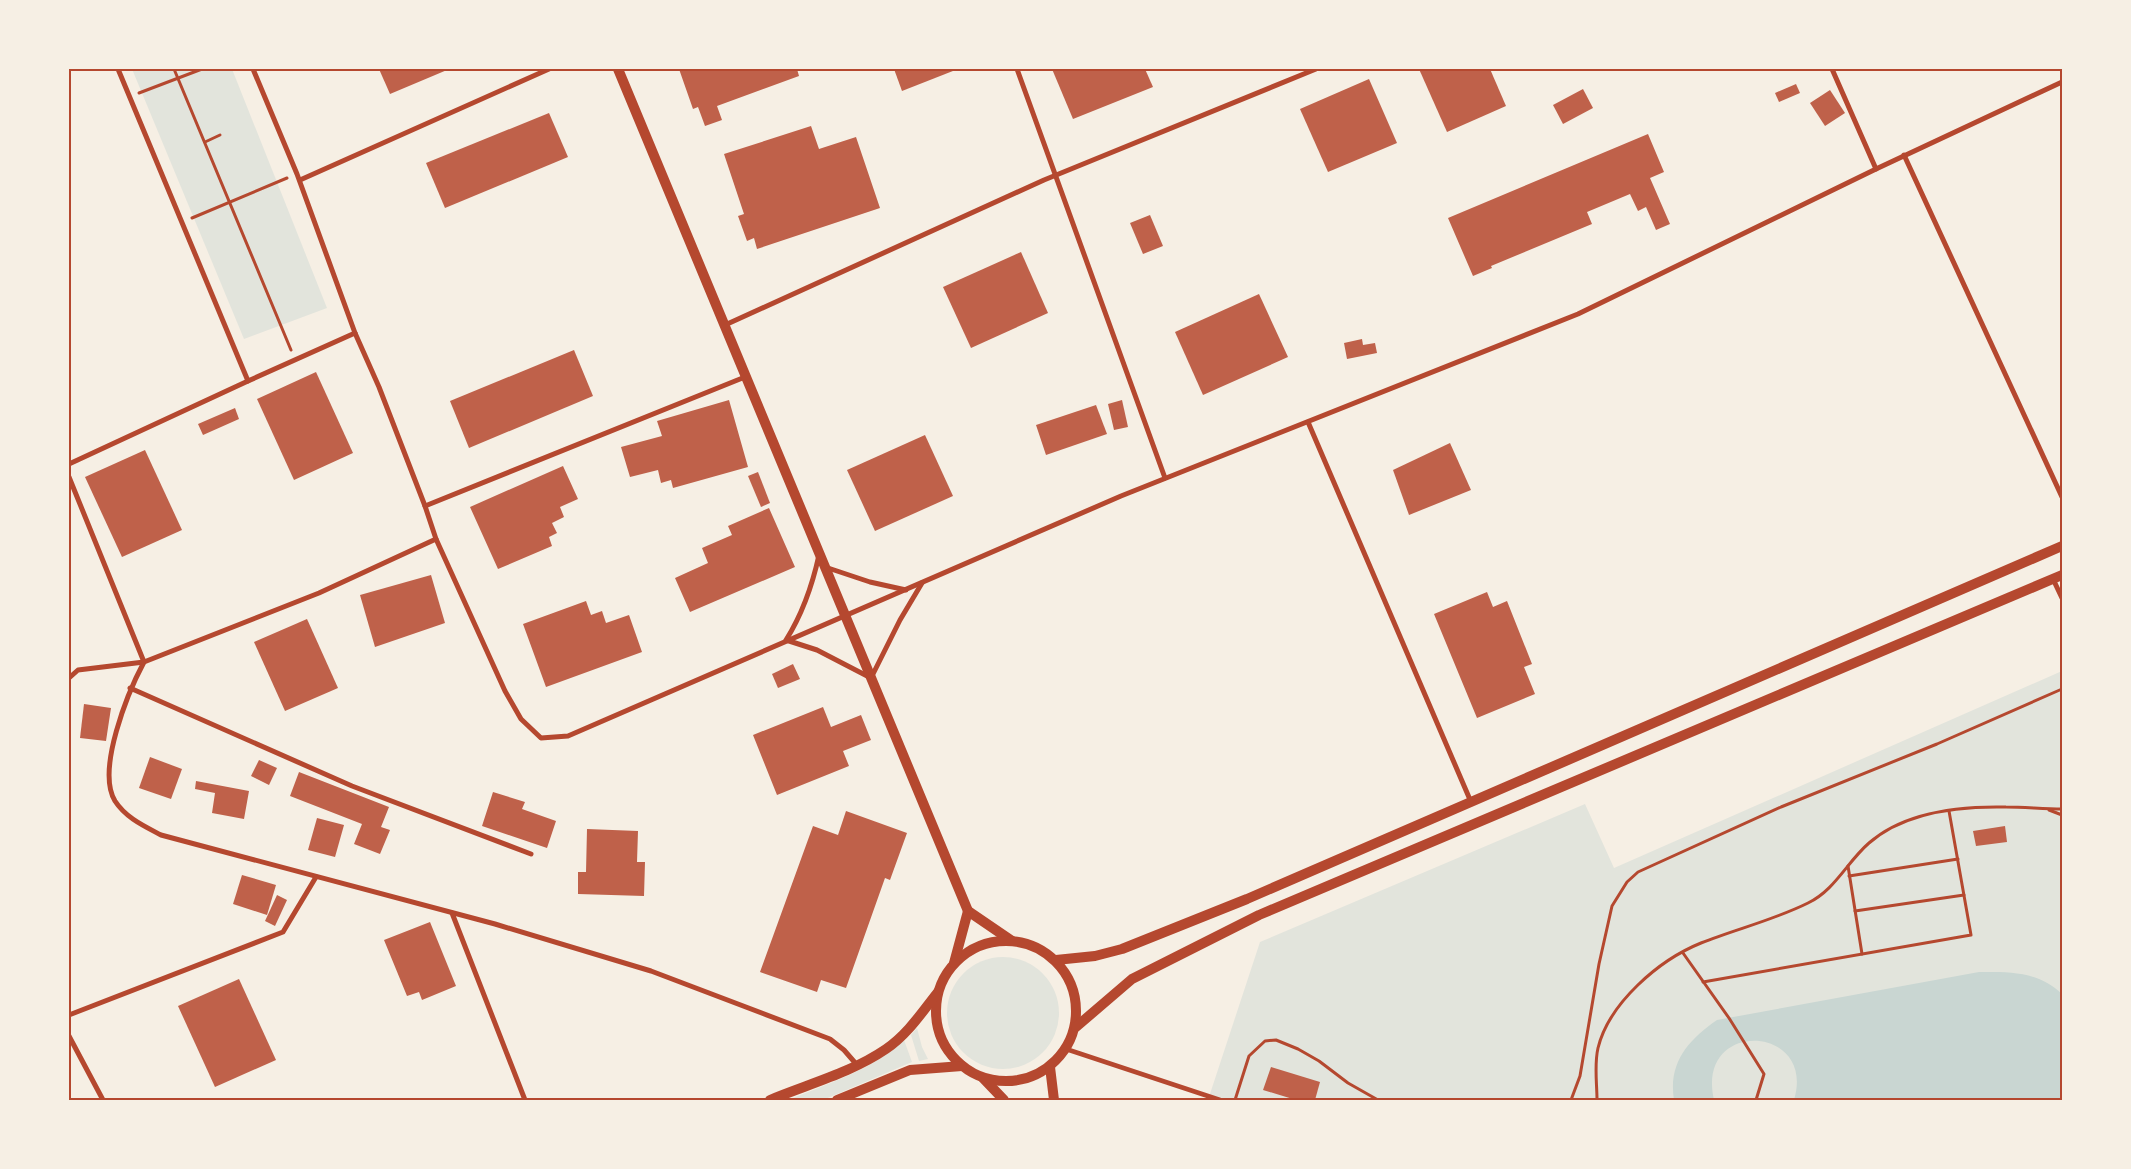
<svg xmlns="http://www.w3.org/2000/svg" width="2131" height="1169" viewBox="0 0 2131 1169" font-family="Helvetica,sans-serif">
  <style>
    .green { fill: #e2e4dc }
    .water { fill: #c9d6d2 }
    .building { fill: #bf614a }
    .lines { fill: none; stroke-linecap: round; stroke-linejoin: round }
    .path { stroke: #b5482f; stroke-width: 3 }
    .pedestrian { stroke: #b5482f; stroke-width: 4.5 }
    .minor { stroke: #b5482f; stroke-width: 5 }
    .secondary { stroke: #b5482f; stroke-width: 10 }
    .neatline { fill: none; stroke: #b5482f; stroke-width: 2 }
  </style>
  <rect width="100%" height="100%" fill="#f6efe4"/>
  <g class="green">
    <path d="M 132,69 L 232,69 L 327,308 L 244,339 Z"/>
    <path d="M 2062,671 L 2062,1100 L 1208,1100 L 1260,942 L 1585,804 L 1614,868 Z"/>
    <circle cx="1003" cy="1013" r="56"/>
    <path d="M 917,1028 L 922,1047 L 928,1059 L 919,1061 L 911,1035 Z"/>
    <path d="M 904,1040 L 912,1062 L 823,1100 L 789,1100 C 828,1083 873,1070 904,1040 Z"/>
  </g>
  <path class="water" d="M 1979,972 C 2011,972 2037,971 2062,994 L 2062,1100 L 1794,1100 C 1817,1024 1695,1018 1714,1100 L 1674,1100 C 1668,1063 1688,1040 1717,1020 Z"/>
  <g class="building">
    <path d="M 379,69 L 447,69 L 447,70 L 390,94 Z"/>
    <path d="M 679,69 L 797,69 L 799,76 L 717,106 L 722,120 L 705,126 L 698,107 L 693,109 Z"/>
    <path d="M 894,69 L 958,69 L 902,91 Z"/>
    <path d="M 1052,69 L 1145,69 L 1153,87 L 1073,119 Z"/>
    <path d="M 1419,69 L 1490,69 L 1506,106 L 1447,132 Z"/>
    <path d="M 1369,79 L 1397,143 L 1328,172 L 1300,109 Z"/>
    <path d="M 1796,84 L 1800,93 L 1779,102 L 1775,93 Z"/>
    <path d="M 1583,89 L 1593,108 L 1563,124 L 1553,105 Z"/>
    <path d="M 1830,90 L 1845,113 L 1825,126 L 1810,103 Z"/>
    <path d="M 549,113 L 568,157 L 445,208 L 426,163 Z"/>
    <path d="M 811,126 L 819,149 L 856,137 L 880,208 L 757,249 L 754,238 L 747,241 L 738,216 L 744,214 L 724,154 Z"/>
    <path d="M 1648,134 L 1664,172 L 1650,178 L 1670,224 L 1656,230 L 1646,207 L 1638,211 L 1630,194 L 1587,212 L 1592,224 L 1491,266 L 1492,268 L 1473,276 L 1448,218 Z"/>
    <path d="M 1150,215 L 1163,246 L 1143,254 L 1130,223 Z"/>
    <path d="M 1021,252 L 1048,313 L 971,348 L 943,287 Z"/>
    <path d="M 1259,294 L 1288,357 L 1203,395 L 1175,332 Z"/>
    <path d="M 1362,339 L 1363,345 L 1375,343 L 1377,353 L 1347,359 L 1344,343 Z"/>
    <path d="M 574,350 L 593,396 L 469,448 L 450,401 Z"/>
    <path d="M 316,372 L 353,453 L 294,480 L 257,399 Z"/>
    <path d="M 729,400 L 748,467 L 673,488 L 671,480 L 661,483 L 658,470 L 630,477 L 621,447 L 662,436 L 657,421 Z"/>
    <path d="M 1122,400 L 1128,427 L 1114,430 L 1108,404 Z"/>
    <path d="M 1096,405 L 1107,434 L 1046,455 L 1036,425 Z"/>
    <path d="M 235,408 L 239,419 L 203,435 L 198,424 Z"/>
    <path d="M 925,435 L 953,496 L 875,531 L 847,470 Z"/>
    <path d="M 1450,443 L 1471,490 L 1409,515 L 1393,470 Z"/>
    <path d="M 145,450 L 182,530 L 122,557 L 85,477 Z"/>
    <path d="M 563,466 L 578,499 L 560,507 L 564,517 L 552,523 L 557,533 L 549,537 L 552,546 L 498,569 L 470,507 Z"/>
    <path d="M 758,472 L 770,503 L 761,507 L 748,476 Z"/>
    <path d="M 769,508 L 795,567 L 690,612 L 675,578 L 708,563 L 702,548 L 732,535 L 728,526 Z"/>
    <path d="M 431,575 L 445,623 L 375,647 L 360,595 Z"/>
    <path d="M 1487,592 L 1493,607 L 1507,601 L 1532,664 L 1524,667 L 1535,694 L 1477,718 L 1434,614 Z"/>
    <path d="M 586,601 L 591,615 L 602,611 L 606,623 L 629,615 L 642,652 L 546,687 L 523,624 Z"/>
    <path d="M 307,619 L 338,688 L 285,711 L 254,642 Z"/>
    <path d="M 793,664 L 800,679 L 778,688 L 772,674 Z"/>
    <path d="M 84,704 L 111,708 L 106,741 L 80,738 Z"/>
    <path d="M 823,707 L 831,727 L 861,715 L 871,740 L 843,751 L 849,766 L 777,795 L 753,735 Z"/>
    <path d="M 150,757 L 182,769 L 171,799 L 139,788 Z"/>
    <path d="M 259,760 L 277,768 L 269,785 L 251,776 Z"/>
    <path d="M 299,772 L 389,807 L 381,827 L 390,830 L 380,854 L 354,844 L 362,824 L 290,796 Z"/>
    <path d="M 196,781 L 249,791 L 244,819 L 212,813 L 215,793 L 195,789 Z"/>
    <path d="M 493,792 L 525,802 L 522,809 L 556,821 L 547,848 L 482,826 Z"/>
    <path d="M 846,811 L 907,833 L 890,880 L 885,878 L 846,988 L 821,980 L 817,992 L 760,972 L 813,826 L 838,835 Z"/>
    <path d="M 317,818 L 344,825 L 335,857 L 308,850 Z"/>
    <path d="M 2005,826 L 2007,842 L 1976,846 L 1973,831 Z"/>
    <path d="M 587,829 L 638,831 L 637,862 L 645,862 L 644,896 L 578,894 L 578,872 L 586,872 Z"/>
    <path d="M 242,875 L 276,885 L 267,915 L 233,904 Z"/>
    <path d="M 277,895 L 287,900 L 275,926 L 265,921 Z"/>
    <path d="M 430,922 L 456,986 L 422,1000 L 419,992 L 407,996 L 384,940 Z"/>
    <path d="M 239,979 L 276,1060 L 215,1087 L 178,1006 Z"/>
    <path d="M 1271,1067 L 1320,1082 L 1315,1100 L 1296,1100 L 1263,1090 Z"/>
  </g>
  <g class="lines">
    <g class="path">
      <path d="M 174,69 L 291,350"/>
      <path d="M 139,93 L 202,69"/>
      <path d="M 205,142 L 220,135"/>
      <path d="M 192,218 L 287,178"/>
      <path d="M 2049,810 L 2062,815"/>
      <path d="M 1848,866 L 1862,954"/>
      <path d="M 1849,876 L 1958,859"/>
      <path d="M 1855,911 L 1964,895"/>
      <path d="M 1683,953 L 1729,1018 L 1764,1074 L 1756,1100"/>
      <path d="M 1703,982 L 1971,935 L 1949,811"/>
      <path d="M 1235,1100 L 1249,1056 L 1265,1041 L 1276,1040 L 1298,1049 L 1319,1061 L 1348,1083 L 1378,1100"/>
      <path d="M 1571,1100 L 1580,1076 L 1599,964 L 1612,906 L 1627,882 L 1638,872 L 1781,807 L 1937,744 L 2062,689"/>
      <path d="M 1597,1100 C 1597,1083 1594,1065 1598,1048 C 1609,1003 1659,960 1701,943 C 1736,929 1774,920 1808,903 C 1835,890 1847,862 1869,843 C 1904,812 1961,806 2006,807 C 2025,807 2043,809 2062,809"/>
    </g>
    <path class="pedestrian" d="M 1066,1049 L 1220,1100"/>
    <g class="minor">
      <path d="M 118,69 L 248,381"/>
      <path d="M 253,69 L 297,174 L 355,333 L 379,387 L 425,506 L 436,539 L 505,691 L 521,719 L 541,738 L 568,736 L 1121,496 L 1578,314 L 1876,169 L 2062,82"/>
      <path d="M 1017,69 L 1165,478"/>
      <path d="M 1832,69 L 1876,169"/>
      <path d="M 1904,155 L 2062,497"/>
      <path d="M 300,180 L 549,69"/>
      <path d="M 725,325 L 1044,180 L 1316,69"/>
      <path d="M 1308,422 L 1471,802"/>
      <path d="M 69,464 L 248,381 L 355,333"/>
      <path d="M 69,477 L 144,662 C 128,692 96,770 115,801 C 126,818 144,826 161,835 L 495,924 L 651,971 L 830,1039 L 844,1050 L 857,1065"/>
      <path d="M 425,506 L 745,377"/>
      <path d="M 819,555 C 812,587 803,613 786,640 L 817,650 L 871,678 L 900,620 L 922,583"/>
      <path d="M 825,567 L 870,582 L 906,590"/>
      <path d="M 2053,579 L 2062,598"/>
      <path d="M 69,678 L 78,670 L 144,662 L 319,593 L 436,539"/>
      <path d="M 130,688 L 352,786 L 531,854"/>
      <path d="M 452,913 L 525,1100"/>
      <path d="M 69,1015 L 283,932 L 316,877"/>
      <path d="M 69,1036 L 103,1100"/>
    </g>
    <g class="secondary">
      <path d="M 618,69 L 968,911"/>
      <path d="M 968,911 L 1012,941"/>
      <circle cx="1006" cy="1011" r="70"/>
      <path d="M 1056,960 L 1095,956 L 1122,949 L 1247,899 L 2062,546"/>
      <path d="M 954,963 L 968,911"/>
      <path d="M 1076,1027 L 1132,979 L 1259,915 L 2062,575"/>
      <path d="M 1050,1067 L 1054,1100"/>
      <path d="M 983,1078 L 1004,1100"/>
      <path d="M 770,1100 C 808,1084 851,1073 886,1049 C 908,1034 922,1012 938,992"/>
      <path d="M 837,1100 L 910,1070 L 962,1066"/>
    </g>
  </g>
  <rect width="2131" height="1169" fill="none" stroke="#f6efe4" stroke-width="140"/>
  <rect x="70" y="70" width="1991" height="1029" class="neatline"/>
</svg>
